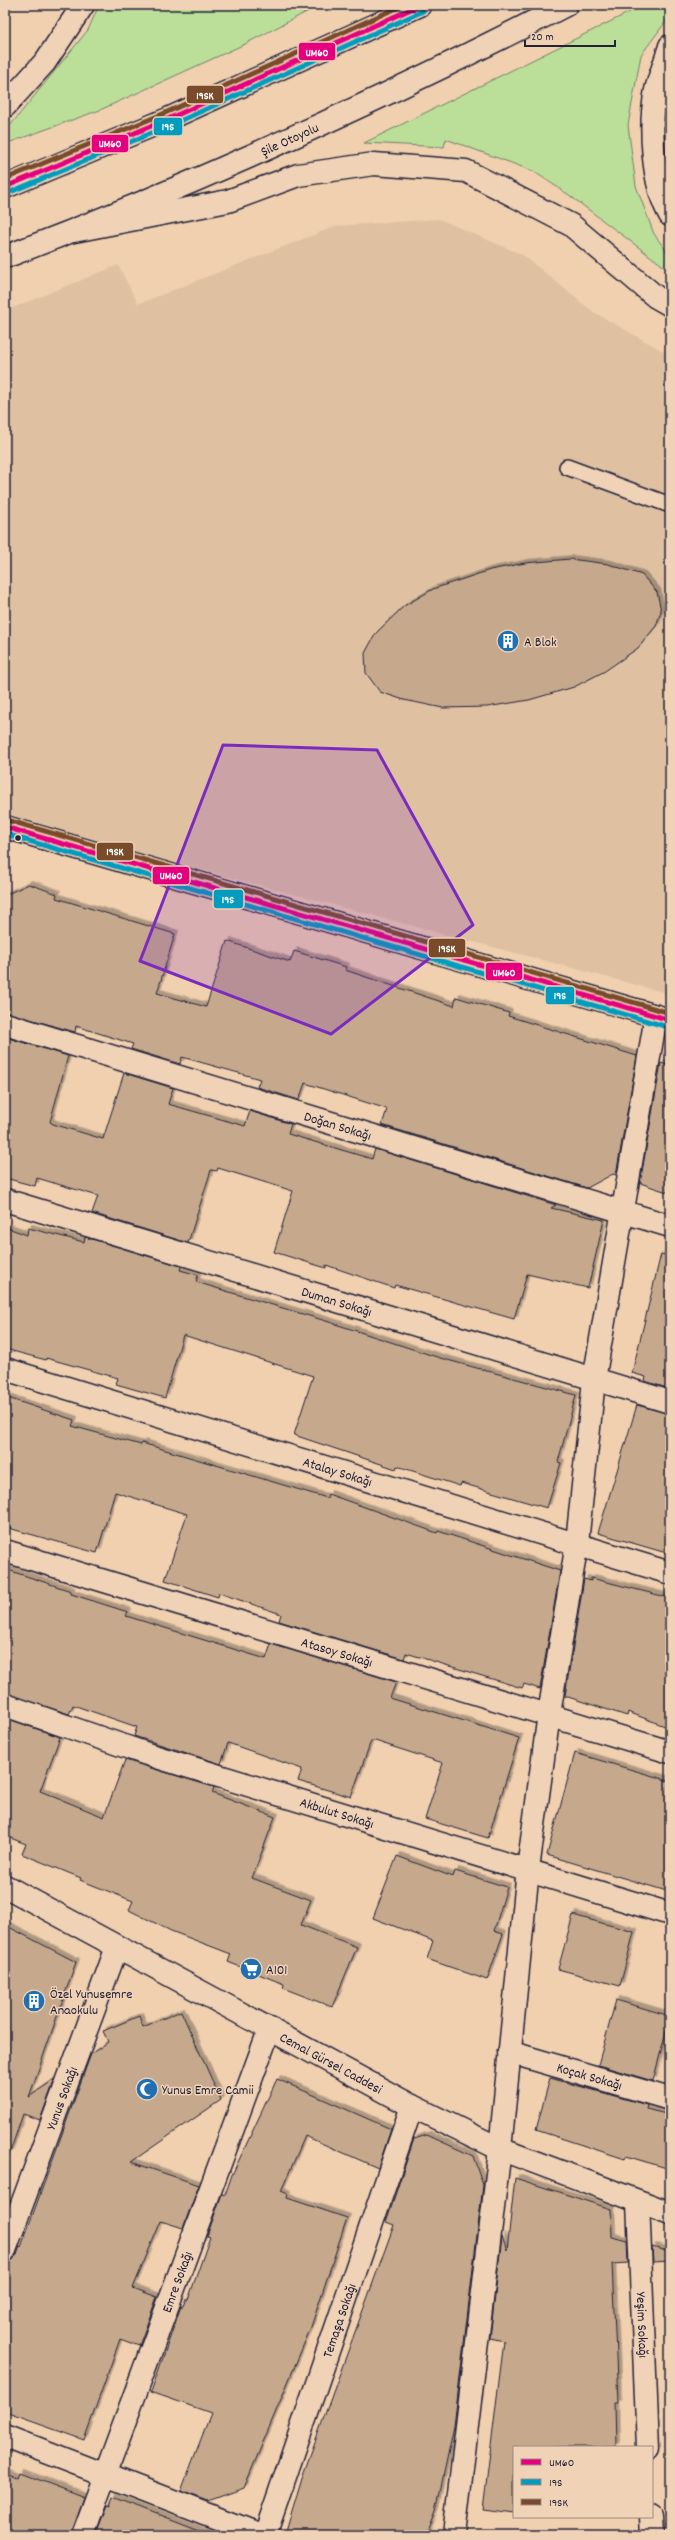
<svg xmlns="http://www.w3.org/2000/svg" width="675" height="2540" viewBox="0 0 675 2540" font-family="Dekko,sans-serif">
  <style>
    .built { fill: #dfc1a2 }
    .green { fill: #bbde98; stroke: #6e806a }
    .building { fill: #c6a98c; stroke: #22223b; filter: url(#shadow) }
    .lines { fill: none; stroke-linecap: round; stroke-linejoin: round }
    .service-casing { stroke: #22223b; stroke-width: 18 }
    .minor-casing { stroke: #22223b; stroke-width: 25 }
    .tertiary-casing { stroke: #22223b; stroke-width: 25 }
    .trunk-casing { stroke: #22223b; stroke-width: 25 }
    .motorway-casing { stroke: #22223b; stroke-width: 25 }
    .service { stroke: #f0d2b6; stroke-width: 15 }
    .minor { stroke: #f0d2b6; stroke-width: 22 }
    .tertiary { stroke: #f0d2b6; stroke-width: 22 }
    .trunk { stroke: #f0d2b6; stroke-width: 22 }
    .motorway { stroke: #f0d2b6; stroke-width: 22 }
    .bus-1-casing { stroke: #f0d2b6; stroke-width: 8 }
    .bus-2-casing { stroke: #f0d2b6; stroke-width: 8 }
    .bus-3-casing { stroke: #f0d2b6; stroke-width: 8 }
    .bus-1 { stroke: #e5007d; stroke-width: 5 }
    .bus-2 { stroke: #039cbf; stroke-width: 5 }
    .bus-3 { stroke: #7a4b2a; stroke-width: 5 }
    .marked { fill: #7b2cbf; fill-opacity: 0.2; stroke: #7b2cbf; stroke-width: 3; stroke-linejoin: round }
    .bus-dot { fill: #22223b; stroke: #f0d2b6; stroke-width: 1.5 }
    .labels { text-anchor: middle; stroke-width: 3; stroke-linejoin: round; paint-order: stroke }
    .street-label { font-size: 14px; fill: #22223b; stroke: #f0d2b6 }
    .poi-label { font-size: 14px; fill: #22223b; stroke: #f0d2b6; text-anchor: start }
    .line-badge { stroke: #f0d2b6; stroke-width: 1.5 }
    .badge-label { font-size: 11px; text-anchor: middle; font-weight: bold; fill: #fff }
  </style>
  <defs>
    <filter id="shadow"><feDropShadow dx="3.5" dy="-3.5" stdDeviation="0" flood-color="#0004"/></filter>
  </defs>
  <rect width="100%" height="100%" fill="#f0d0af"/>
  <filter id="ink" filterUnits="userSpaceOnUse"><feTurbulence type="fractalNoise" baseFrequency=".025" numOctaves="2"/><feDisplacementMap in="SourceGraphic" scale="8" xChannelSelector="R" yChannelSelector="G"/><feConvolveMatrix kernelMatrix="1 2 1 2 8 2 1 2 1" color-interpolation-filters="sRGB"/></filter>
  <g filter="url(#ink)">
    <path class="built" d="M 439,219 L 523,255 L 592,311 L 670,355 L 670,994 L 5,818 L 5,311 L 118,265 L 138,304 L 336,226 Z"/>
    <g class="green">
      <path d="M 99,5 L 320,5 L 245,44 L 100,110 L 5,144 L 5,132 L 88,30 Z"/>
      <path d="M 644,5 L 670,5 L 670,16 L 641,55 L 628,125 L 636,186 L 654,234 L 670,256 L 670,271 L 569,195 L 533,171 L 446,139 L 444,147 L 364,143 Z"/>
    </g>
    <g class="building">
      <path d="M 570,559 L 608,564 L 642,575 L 657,592 L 661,611 L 656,626 L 638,648 L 605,671 L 574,687 L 529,700 L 487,707 L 443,708 L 404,700 L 380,692 L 366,673 L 365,653 L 376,633 L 404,606 L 433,589 L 490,570 L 525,563 Z"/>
      <path d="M 29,884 L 57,894 L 56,898 L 175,934 L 157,993 L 206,1007 L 227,941 L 290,962 L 294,951 L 346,967 L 345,970 L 454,1006 L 456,997 L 509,1013 L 508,1016 L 637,1056 L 616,1175 L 613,1174 L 587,1188 L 382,1125 L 387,1109 L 305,1083 L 299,1100 L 257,1087 L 260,1079 L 182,1057 L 180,1064 L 131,1049 L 133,1044 L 76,1026 L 75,1032 L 5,1012 L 5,895 Z"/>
      <path d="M 5,1037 L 68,1056 L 50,1122 L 53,1124 L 103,1139 L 124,1073 L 173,1088 L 168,1104 L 245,1126 L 250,1111 L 291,1124 L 288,1134 L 372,1159 L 375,1149 L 556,1205 L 551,1208 L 604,1220 L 588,1288 L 527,1274 L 514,1319 L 395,1285 L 394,1288 L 326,1265 L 326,1268 L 274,1252 L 293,1191 L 218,1168 L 217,1171 L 211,1170 L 188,1243 L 92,1213 L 98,1196 L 37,1178 L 35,1186 L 5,1178 Z"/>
      <path d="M 661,1063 L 670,1066 L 670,1193 L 640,1183 Z"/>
      <path d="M 5,1227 L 27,1235 L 28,1228 L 84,1242 L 85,1237 L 181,1266 L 180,1270 L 198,1275 L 196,1282 L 326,1321 L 440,1358 L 576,1395 L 558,1462 L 561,1463 L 547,1508 L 461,1483 L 460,1486 L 397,1466 L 396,1469 L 294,1435 L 313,1376 L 183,1335 L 165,1398 L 116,1384 L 118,1378 L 46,1358 L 46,1360 L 5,1349 Z"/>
      <path d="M 661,1254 L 670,1256 L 670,1389 L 645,1381 L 646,1377 L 632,1373 Z"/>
      <path d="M 5,1397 L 74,1420 L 72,1426 L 141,1445 L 142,1443 L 327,1498 L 328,1494 L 437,1533 L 438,1531 L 560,1571 L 540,1689 L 524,1684 L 522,1688 L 406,1653 L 404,1659 L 279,1621 L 281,1614 L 219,1593 L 218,1597 L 165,1580 L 187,1514 L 115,1492 L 97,1553 L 5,1527 Z"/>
      <path d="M 637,1405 L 670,1414 L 670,1554 L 598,1533 Z"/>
      <path d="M 5,1569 L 71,1591 L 71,1594 L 128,1612 L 126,1616 L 266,1659 L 271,1644 L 396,1682 L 390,1698 L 519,1738 L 488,1838 L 425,1819 L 443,1763 L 375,1741 L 371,1741 L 351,1797 L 298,1781 L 302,1769 L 228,1743 L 221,1764 L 134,1736 L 137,1727 L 73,1705 L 69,1714 L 5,1693 Z"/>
      <path d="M 591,1578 L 670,1598 L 670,1728 L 628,1712 L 627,1716 L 565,1696 L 584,1579 L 591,1581 Z"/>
      <path d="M 5,1718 L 60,1737 L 40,1791 L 104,1817 L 125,1760 L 214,1787 L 212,1793 L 275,1817 L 252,1878 L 311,1900 L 301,1925 L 357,1947 L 332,2007 L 283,1988 L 284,1984 L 228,1962 L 231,1954 L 171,1931 L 129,1910 L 133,1901 L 80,1880 L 81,1878 L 22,1854 L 26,1844 L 5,1836 Z"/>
      <path d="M 575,1753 L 670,1781 L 670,1892 L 547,1855 Z"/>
      <path d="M 397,1856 L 453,1877 L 455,1871 L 507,1887 L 494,1931 L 503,1934 L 487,1980 L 427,1959 L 433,1941 L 373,1918 Z"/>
      <path d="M 573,1915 L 634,1932 L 620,1986 L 558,1969 Z"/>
      <path d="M 5,1925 L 76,1962 L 29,2097 L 55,2079 L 40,2120 L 23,2114 L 9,2155 L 5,2154 Z"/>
      <path d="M 616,2000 L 670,2016 L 653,2081 L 598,2065 Z"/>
      <path d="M 181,2011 L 221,2100 L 131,2162 L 199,2185 L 183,2228 L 161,2221 L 133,2288 L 157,2297 L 139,2346 L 120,2339 L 84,2440 L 5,2412 L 5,2272 L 9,2261 L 17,2255 L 20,2246 L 21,2247 L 91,2054 L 108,2042 L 103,2031 L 139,2016 L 143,2027 Z"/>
      <path d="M 550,2078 L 647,2105 L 646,2109 L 670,2115 L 670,2169 L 626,2156 L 625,2159 L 536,2130 Z"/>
      <path d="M 277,2079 L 391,2129 L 378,2168 L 305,2136 L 281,2191 L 288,2194 L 287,2198 L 347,2218 L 311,2327 L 244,2488 L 208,2501 L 181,2491 L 211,2413 L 151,2392 L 181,2306 L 183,2306 L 186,2299 L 188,2300 L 210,2237 L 207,2236 L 222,2194 L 225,2195 L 232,2175 Z"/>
      <path d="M 427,2135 L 473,2156 L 483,2185 L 454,2426 L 436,2510 L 426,2535 L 285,2535 L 304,2472 L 394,2225 L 386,2222 L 414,2139 Z"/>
      <path d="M 515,2178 L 611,2209 L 612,2237 L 627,2241 L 628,2263 L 612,2264 L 618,2402 L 615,2402 L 616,2447 L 514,2447 L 514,2513 L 483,2509 L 504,2341 L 490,2338 L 502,2236 L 507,2250 Z"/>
      <path d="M 652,2247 L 670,2252 L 670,2261 L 653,2262 Z"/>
      <path d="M 5,2472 L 19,2478 L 21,2473 L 84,2497 L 71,2535 L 5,2535 Z"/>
      <path d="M 113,2497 L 206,2533 L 206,2535 L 96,2535 L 107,2506 L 110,2507 Z"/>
    </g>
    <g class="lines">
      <g class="service-casing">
        <path id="service" d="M 567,467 L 670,505"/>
      </g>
      <g class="minor-casing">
        <g id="minor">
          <path id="s1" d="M 5,1024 L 670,1226"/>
          <path id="s2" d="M 5,1200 L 670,1402"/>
          <path id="s3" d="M 5,1369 L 670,1573"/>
          <path id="s4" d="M 5,1551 L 670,1752"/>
          <path id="s5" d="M 5,1705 L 147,1754 L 670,1914"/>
          <path id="s6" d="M 509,2052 L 670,2099"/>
          <path id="s7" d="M 638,2202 L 648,2447"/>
          <path id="s8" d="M 5,2250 L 117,1947"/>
          <path d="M 5,2436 L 261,2535"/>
          <path d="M 651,2517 L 652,2535"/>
          <path id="s9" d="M 83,2535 L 270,2028"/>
          <path id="s10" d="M 265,2535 L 412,2106"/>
          <path d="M 454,2535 L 500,2149 L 528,1869 L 549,1714 L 577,1543 L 594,1380 L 656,1016"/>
        </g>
      </g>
      <g class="tertiary-casing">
        <g id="tertiary">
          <path d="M 5,827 L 670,1020"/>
          <path id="s11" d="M 5,1886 L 412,2106 L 500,2149 L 670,2213"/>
        </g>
      </g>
      <g class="trunk-casing">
        <g id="trunk">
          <path d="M 5,187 L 168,119 L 420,5"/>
          <path d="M 74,231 L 228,201 L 298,175 L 374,164 L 466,171 L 571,225 L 656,297 L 670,305"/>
          <path id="s12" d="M 5,257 C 197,184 384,99 566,5"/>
        </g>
      </g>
      <g class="motorway-casing">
        <g id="motorway">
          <path d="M 670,46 C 666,60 660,75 656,90 C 649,125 652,184 670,215"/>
          <path d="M 5,106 L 45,62 L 83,5"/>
        </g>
      </g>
      <use href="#service" class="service"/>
      <use href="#minor" class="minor"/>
      <use href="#tertiary" class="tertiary"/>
      <use href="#trunk" class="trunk"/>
      <use href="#motorway" class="motorway"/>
      <g class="bus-1-casing">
        <g id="bus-1">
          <path d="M 5,187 L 168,119 L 420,5"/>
          <path d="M 5,827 L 670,1020"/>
        </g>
      </g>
      <g class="bus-2-casing">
        <g id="bus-2">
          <path d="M 8,193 L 171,125 L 423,11"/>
          <path d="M 5,834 L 668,1027"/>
        </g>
      </g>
      <g class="bus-3-casing">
        <g id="bus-3">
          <path d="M 5,179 L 165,113 L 403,5"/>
          <path d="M 7,820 L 670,1013"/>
        </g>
      </g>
      <use href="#bus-1" class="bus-1"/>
      <use href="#bus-2" class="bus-2"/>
      <use href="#bus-3" class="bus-3"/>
    </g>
  </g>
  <path class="marked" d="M 223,745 L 377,750 L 473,925 L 331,1034 L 140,961 Z"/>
  <defs>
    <g id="building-disc" transform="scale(1.15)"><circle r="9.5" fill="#1f6fb2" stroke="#f0d2b6"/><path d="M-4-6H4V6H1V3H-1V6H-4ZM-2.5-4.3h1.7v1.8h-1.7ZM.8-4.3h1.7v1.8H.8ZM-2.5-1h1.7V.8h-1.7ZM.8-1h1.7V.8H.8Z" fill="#fff"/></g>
    <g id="supermarket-disc" transform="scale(1.15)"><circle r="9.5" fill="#1f6fb2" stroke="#f0d2b6"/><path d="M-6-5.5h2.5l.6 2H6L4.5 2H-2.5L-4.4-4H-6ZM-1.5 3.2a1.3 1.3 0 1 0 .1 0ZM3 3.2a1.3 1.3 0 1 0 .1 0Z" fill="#fff"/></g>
    <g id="mosque-disc" transform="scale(1.15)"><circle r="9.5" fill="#1f6fb2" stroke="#f0d2b6"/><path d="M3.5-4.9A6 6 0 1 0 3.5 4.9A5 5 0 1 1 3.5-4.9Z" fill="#fff"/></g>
  </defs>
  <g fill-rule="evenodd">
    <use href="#building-disc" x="508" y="641"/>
    <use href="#supermarket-disc" x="251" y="1969"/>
    <use href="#building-disc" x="34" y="2001"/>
    <use href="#mosque-disc" x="147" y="2089"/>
  </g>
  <circle class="bus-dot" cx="18" cy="838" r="3.5"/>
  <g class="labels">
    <g class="street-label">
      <text dy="5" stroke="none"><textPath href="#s12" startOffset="308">Şile Otoyolu</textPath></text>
      <text dy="5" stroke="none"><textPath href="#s1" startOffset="348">Doğan Sokağı</textPath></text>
      <text dy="5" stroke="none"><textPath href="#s2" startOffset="347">Duman Sokağı</textPath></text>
      <text dy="5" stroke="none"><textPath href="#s3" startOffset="348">Atalay Sokağı</textPath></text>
      <text dy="5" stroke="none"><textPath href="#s4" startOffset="347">Atasoy Sokağı</textPath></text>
      <text dy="5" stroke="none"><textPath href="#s5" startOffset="349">Akbulut Sokağı</textPath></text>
      <text dy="5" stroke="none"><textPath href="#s11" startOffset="371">Cemal Gürsel Caddesi</textPath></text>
      <text dy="5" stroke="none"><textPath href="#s6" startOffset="84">Koçak Sokağı</textPath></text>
      <text dy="5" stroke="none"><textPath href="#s8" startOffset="162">Yunus Sokağı</textPath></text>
      <text dy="5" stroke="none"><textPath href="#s9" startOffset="270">Emre Sokağı</textPath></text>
      <text dy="5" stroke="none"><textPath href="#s10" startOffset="227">Temaşa Sokağı</textPath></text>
      <text dy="5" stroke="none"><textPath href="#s7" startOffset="123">Yeşim Sokağı</textPath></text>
    </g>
    <g class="poi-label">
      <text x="524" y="646">A Blok</text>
      <text x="266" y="1974">A101</text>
      <text x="50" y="1998">Özel Yunusemre<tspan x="50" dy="16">Anaokulu</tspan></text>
      <text x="162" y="2094">Yunus Emre Camii</text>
    </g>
  </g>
  <g class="line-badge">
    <rect x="298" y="42" width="38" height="19" rx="4" fill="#e5007d"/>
    <rect x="186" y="85" width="38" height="19" rx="4" fill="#7a4b2a"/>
    <rect x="153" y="117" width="30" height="19" rx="4" fill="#039cbf"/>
    <rect x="91" y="134" width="38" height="19" rx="4" fill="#e5007d"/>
    <rect x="96" y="842" width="38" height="19" rx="4" fill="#7a4b2a"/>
    <rect x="152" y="866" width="38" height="19" rx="4" fill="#e5007d"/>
    <rect x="213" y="889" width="31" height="20" rx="4" fill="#039cbf"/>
    <rect x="428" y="938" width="38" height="20" rx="4" fill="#7a4b2a"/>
    <rect x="485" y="962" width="38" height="19" rx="4" fill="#e5007d"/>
    <rect x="545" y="986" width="30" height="19" rx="4" fill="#039cbf"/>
  </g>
  <g class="badge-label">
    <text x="317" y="56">UM60</text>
    <text x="205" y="99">19SK</text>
    <text x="168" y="130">19S</text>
    <text x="110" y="147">UM60</text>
    <text x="115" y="855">19SK</text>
    <text x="171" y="879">UM60</text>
    <text x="228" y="903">19S</text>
    <text x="447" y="952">19SK</text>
    <text x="504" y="976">UM60</text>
    <text x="560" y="999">19S</text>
  </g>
  <rect width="675" height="2540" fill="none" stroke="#f0d2b6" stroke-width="20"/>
  <rect x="10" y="10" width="655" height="2520" fill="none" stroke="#22223b" stroke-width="1.5" filter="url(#ink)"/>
  <rect x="513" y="2446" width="140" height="72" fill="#f0d2b6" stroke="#9e8c85"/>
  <rect x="521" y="2459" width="20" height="6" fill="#e5007d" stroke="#9e8c85"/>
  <text x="549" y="2466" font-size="12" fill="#22223b">UM60</text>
  <rect x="521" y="2479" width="20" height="6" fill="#039cbf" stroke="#9e8c85"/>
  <text x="549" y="2486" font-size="12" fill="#22223b">19S</text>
  <rect x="521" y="2499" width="20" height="6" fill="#7a4b2a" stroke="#9e8c85"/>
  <text x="549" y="2506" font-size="12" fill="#22223b">19SK</text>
  <path d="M525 40v6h90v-6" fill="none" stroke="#22223b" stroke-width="2"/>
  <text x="531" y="40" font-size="12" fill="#22223b" stroke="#f0d2b6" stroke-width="3" paint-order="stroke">20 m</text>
</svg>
